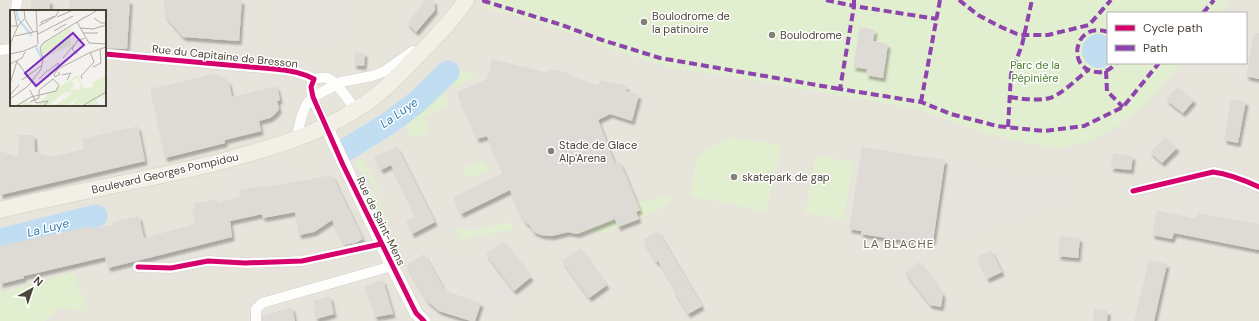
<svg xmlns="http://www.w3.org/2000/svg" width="1259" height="321" viewBox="0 0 1259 321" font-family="'DM Sans',sans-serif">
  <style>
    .residential { fill: #e7e4dc; fill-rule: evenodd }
    .green { fill: #e1eecf }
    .parking { fill: #e6e3df }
    .water { fill: #c0ddf1 }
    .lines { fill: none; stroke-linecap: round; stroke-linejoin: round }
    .river { stroke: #c0ddf1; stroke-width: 23 }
    .building { fill: #dedbd6; filter: url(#shadow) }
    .minor-casing { stroke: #d2d0cb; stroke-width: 11 }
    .tertiary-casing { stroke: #d2d0cb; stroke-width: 14 }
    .primary-casing { stroke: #d6cebb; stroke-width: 17 }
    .minor { stroke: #fdfdfc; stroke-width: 10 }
    .tertiary { stroke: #fdfdfc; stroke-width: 13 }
    .primary { stroke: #f2efe6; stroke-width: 16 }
    .quiet { stroke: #8e44ad; stroke-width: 4; stroke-dasharray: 8 4; stroke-linecap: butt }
    .cycleway-casing { stroke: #fff; stroke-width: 8 }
    .cycleway { stroke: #d6006c; stroke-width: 5 }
    .poi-dot { fill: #868178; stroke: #fff; stroke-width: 1.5 }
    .labels { text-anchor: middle; stroke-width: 3; stroke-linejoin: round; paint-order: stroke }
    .poi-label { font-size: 11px; fill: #4b4439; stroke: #fff; text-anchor: start }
    .street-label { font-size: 11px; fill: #4b4439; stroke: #fff }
    .park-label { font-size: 11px; fill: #4a7f2a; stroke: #fff }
    .water-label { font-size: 12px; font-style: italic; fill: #2e7ab2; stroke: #fff }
    .neighbourhood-label { font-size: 12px; letter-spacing: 1px; fill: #6e6250; stroke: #fff }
    .inset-river { fill: none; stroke: #c0ddf1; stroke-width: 2 }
    .inset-road { fill: none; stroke: #b0aca6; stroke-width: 1 }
    .view { fill: #7b2cbf; fill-opacity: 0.15; stroke: #7b2cbf; stroke-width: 2 }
    .inset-edge { fill: none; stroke: #4b4439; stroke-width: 2 }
  </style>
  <defs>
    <filter id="shadow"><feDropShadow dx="2.5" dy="4" stdDeviation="1" flood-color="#0004"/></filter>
  </defs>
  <rect width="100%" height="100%" fill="#f4f2ee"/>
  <path class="residential" d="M 0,0 L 1259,0 L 1259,321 L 0,321 ZM 11,11 L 105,11 L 105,105 L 11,105 ZM 1108,13 L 1246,13 L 1246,63 L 1108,63 Z"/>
  <g class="green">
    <path d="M 490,0 L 1229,0 L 1219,13 L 1108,13 L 1108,63 L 1182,63 L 1146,104 L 1123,122 L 1094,140 L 1058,149 L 987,134 L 918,109 L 722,75 L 674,69 L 616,51 L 561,30 L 514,15 L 485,8 Z"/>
    <path d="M 461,71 L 478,75 L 455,88 L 451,81 Z"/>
    <path d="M 443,89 L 449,104 L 424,118 L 431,133 L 411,138 L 404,123 Z"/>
    <path d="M 728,137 L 782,145 L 766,212 L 690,196 L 697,157 Z"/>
    <path d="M 816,155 L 854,162 L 843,220 L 805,213 Z"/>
    <path d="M 363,158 L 379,191 L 377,192 L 367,177 L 354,163 Z"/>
    <path d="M 481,161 L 485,163 L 489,170 L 468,178 L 461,169 Z"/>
    <path d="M 360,176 L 378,199 L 389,222 L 385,224 L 384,223 Z"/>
    <path d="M 665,195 L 672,195 L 672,198 L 660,210 L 639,218 L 636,211 L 636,203 C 647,199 654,201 665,195 Z"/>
    <path d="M 615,219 L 618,227 L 606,232 L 577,234 Z"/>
    <path d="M 510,222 L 513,227 L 512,231 L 506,230 L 462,240 L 456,232 L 456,228 L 469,231 Z"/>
    <path d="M 73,272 L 89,311 L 58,309 L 45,321 L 0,321 L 0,292 L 2,293 Z"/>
  </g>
  <g class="parking">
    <path d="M 275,0 L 345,0 L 335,43 L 274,40 Z"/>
    <path d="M 114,68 L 122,69 L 130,100 L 144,97 L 150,122 L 97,134 L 98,105 L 105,105 L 105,78 L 113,77 Z"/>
    <path d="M 285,162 L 292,182 L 262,188 L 229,192 L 225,177 Z"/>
    <path d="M 959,167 L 1015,177 L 1054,177 L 1066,199 L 961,235 L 949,229 Z"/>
    <path d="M 1198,179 L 1213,179 L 1230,180 L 1259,193 L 1259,224 L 1189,211 Z"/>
    <path d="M 443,255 L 494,268 L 515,292 L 514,302 L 501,308 L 497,318 L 483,314 L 489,300 L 452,287 L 435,257 Z"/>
  </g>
  <path class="water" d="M 1095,34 L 1101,34 L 1108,37 L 1108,63 L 1111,63 C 1091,81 1066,46 1095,34 Z"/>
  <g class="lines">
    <g class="river">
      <path d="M 347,149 L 389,123 L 417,102 L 448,72"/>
      <path d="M 0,240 L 96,216"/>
    </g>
  </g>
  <g class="building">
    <rect x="31" y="0" width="19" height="11"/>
    <path d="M 70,0 L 130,0 L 127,49 L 105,48 L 105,11 L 69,11 Z"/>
    <path d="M 164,0 L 242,0 L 239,41 L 183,37 L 165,16 Z"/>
    <path d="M 426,0 L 434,0 L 435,10 L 416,32 L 407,23 Z"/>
    <path d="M 860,27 L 875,30 L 873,41 L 888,44 L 883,78 L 866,75 L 867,69 L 853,67 Z"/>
    <path d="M 1254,33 L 1259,33 L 1259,79 L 1246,76 Z"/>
    <path d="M 355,52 L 365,53 L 364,66 L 354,65 Z"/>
    <path d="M 492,59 L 545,72 L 551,70 L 560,71 L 570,74 L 575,78 L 599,85 L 599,80 L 627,86 L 626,91 L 639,95 L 632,121 L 610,114 L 598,120 L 615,164 L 620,162 L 640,210 L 636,212 L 639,219 L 618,227 L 615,219 L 577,234 L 568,232 L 552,236 L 541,235 L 534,232 L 529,225 L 525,222 L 520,214 L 510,190 L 461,214 L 453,197 L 503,173 L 487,136 L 477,139 L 457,92 L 487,79 Z"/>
    <path d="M 214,74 L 220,75 L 226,79 L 229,83 L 232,97 L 277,86 L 280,100 L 277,101 L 279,109 L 276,113 L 270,118 L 259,121 L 261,131 L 225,140 L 225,143 L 165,158 L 150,89 Z"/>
    <path d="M 1177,87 L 1194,100 L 1183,113 L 1166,100 Z"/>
    <path d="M 1231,99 L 1246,101 L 1238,143 L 1224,140 Z"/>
    <path d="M 138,126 L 145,161 L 0,195 L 0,151 L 18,157 L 19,135 L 34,135 L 35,152 L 51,157 L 84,149 L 82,139 Z"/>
    <path d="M 1165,137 L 1177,148 L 1162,163 L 1150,152 Z"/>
    <path d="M 397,147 L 435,222 L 412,234 L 406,221 L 416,216 L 391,165 L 381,170 L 374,157 Z"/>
    <path d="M 862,147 L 945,160 L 933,241 L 920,239 L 919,243 L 861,234 L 861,231 L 849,229 Z"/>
    <path d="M 1113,153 L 1133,156 L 1131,170 L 1111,168 Z"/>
    <path d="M 332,175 L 363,239 L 355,243 L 344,245 L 332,220 L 314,232 L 299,235 L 295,212 L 263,218 L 262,214 L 230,221 L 232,237 L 108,268 L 105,257 L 24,276 L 24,278 L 0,284 L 0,246 L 91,226 L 92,229 L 113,225 L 112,222 L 139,216 L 144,238 L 195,224 L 192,209 L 196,209 L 194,204 L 217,199 L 218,203 L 241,196 L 240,190 L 261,186 L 262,188 Z"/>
    <path d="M 1157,210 L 1196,219 L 1198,213 L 1259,224 L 1259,250 L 1174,233 L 1172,239 L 1152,235 Z"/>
    <path d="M 658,231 L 702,306 L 688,314 L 673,290 L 675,289 L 658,261 L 656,262 L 643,240 Z"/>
    <path d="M 1060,236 L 1080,238 L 1078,258 L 1058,256 Z"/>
    <path d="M 503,241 L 531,277 L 514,291 L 486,254 Z"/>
    <path d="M 580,248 L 607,285 L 589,298 L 562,261 Z"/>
    <path d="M 991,250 L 1002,272 L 987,279 L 977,257 Z"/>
    <path d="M 424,254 L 443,287 L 446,291 L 481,303 L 475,321 L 471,321 L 439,311 L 427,301 L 406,265 Z"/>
    <path d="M 1149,260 L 1167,264 L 1154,321 L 1134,321 Z"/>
    <path d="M 919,262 L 943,294 L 941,307 L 930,305 L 905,273 Z"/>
    <path d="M 383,280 L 393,314 L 375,317 L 365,286 Z"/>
    <path d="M 330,296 L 334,314 L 316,319 L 313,309 L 316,308 L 313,301 Z"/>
    <path d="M 292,307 L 295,321 L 262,321 L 262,316 Z"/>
    <path d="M 1094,309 L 1108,311 L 1107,321 L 1093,321 Z"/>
  </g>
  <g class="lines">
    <g class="minor-casing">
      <g id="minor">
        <path d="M 16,11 L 17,0"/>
        <path d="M 0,50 L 11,49"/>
        <path d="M 105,54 L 274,69 C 288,70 301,72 314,79"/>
        <path d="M 314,79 C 318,78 323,77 327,78 C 337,82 349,101 356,110"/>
        <path d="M 314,79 C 305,93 320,113 326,126"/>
        <path d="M 296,139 L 302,115 L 306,105 L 313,97 L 341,82 L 372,76 L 383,72 L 413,51"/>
        <path d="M 1133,191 L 1213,172 C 1230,174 1244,180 1259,187"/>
        <path d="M 138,267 L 171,268 L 208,261 L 245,263 L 302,261 L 381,244"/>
        <path d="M 256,321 L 256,309 L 262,303 L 392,266"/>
      </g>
    </g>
    <g class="tertiary-casing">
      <path id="tertiary" d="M 326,126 L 392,266 L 416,313 L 424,321"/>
    </g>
    <g class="primary-casing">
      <path id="primary" d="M 0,210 C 73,192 147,180 219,162 C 267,149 315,136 357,109 C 380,95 398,76 416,57 C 434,39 452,21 466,0"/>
    </g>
    <use href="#minor" class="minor"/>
    <use href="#tertiary" class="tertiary"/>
    <use href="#primary" class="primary"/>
    <g class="quiet">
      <path d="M 485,0 L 484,1 L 562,25 L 599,39 L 660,58 L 840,89"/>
      <path d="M 826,0 L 854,6 L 840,89 L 921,102 L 951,114 L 997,126 L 1044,131 L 1084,126 L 1123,107 L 1159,63"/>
      <path d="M 854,0 L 854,6 L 937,19"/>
      <path d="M 959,0 L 978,15 L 1001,27 L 1017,34 L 1024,35 L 1048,35 L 1089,25 L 1111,0"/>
      <path d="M 1203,13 L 1214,0"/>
      <path d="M 1108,32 C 1074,20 1065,70 1097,72 C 1105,73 1111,69 1116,63"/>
      <path d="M 1106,71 L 1107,91 L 1123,107"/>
      <path d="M 1010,97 C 1023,99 1037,101 1050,98 C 1062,94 1078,78 1088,70"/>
      <path d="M 921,102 L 940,0"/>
      <path d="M 1008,127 L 1011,74 L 1022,45 L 1032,0"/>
    </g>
    <g class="cycleway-casing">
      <g id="cycleway">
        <path d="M 105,54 L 274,69 C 288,70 301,72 314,79 L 311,87 L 313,97 L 343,165 L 411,303 L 416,313 L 424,321"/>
        <path d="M 1133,191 L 1213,172 C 1230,174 1244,180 1259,187"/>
        <path d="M 138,267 L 171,268 L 208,261 L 245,263 L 302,261 L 381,244"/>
      </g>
    </g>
    <use href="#cycleway" class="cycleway"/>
  </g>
  <g class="poi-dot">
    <circle cx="644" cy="22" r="4"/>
    <circle cx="772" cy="35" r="4"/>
    <circle cx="551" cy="151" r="4"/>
    <circle cx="734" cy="177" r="4"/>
  </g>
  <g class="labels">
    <g class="poi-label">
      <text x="652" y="20">Boulodrome de<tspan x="652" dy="13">la patinoire</tspan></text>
      <text x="780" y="39">Boulodrome</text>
      <text x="559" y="149">Stade de Glace<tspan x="559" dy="13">Alp'Arena</tspan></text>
      <text x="742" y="181">skatepark de gap</text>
    </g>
    <g class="street-label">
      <text transform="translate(225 56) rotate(6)" y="4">Rue du Capitaine de Bresson</text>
      <text transform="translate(165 173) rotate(-13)" y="4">Boulevard Georges Pompidou</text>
      <text transform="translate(381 221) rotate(64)" y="4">Rue de Saint-Mens</text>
    </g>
    <g class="park-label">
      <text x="1035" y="69">Parc de la<tspan x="1035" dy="13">Pépinière</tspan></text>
    </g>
    <g class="water-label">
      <text transform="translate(399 113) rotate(-35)" y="4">La Luye</text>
      <text transform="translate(48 228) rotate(-14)" y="4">La Luye</text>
    </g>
    <g class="neighbourhood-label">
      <text x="899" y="248">LA BLACHE</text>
    </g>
  </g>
  <g transform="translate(10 10)">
    <rect width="96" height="96" fill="#f4f2ee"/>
    <path d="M 61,17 L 61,35 L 34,48 L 31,38 L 34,33 ZM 68,65 L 73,78 L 81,78 L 83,76 L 82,73 L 96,65 L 96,89 L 92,87 L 86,89 L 89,96 L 77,96 L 79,92 L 62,96 L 67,88 L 57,96 L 44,96 L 63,83 L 55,82 L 38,96 L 13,96 L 12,93 L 15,91 L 27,96 L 38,84 ZM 68,68 L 71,79 L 59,80 L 64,76 L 62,70 Z" fill="#e1eecf" fill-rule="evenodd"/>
    <path class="inset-river" d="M 6,0 L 8,9 L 22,26M 26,37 L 32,49"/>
    <path class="inset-road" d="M 4,0 L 7,16M 26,0 L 28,34M 47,7 L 63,0M 74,8 L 88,0M 84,8 L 91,13 L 96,13M 15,9 L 23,22M 67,12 L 79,33 L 96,34M 32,14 L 31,12 L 45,6M 0,16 L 8,16 L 15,8 L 14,0M 29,16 L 46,6 L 49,0M 70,18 L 83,19 L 96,15M 44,21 L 56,14M 73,23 L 88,23M 28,24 L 63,6M 5,26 L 28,21M 14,41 L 28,35M 0,44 L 14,41M 67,44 L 62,39 L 67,31 L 75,28M 0,46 L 1,32 L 8,16M 53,48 L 64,35M 7,52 L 17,65M 0,54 L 12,48 L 15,42M 83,57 L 91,53 L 90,39M 48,59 L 44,64 L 45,67 L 50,64 L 48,62M 38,61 L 48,53 L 48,59M 42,62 L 79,43 L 96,37M 52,65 L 61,63 L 57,70M 29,69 L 38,60M 72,69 L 71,66 L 84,52 L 80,42M 12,70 L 31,56M 0,74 L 7,51M 20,80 L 26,93 L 38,91 L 34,96M 0,85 L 9,75M 0,89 L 18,76 L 31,59 L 33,49 L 30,38 L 33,33 L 75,7M 20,92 L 29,88 L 29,80 L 43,69M 6,96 L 21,87 L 46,81 L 49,75 L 43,69M 72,96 L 96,82"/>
    <path class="view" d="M 63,23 L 74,35 L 26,76 L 15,63 Z"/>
    <rect width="96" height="96" class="inset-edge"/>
  </g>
  <rect x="1107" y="12" width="140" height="52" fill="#ffffff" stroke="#b7b4b0"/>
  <rect x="1115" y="25" width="20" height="6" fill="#d6006c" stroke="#b7b4b0"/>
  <text x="1143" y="32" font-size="12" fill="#4b4439">Cycle path</text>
  <rect x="1115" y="45" width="20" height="6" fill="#8e44ad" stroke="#b7b4b0"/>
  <text x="1143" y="52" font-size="12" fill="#4b4439">Path</text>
  <g transform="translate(32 289) rotate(40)" stroke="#ffffff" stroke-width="3" paint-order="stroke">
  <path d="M0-3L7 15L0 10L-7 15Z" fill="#4b4439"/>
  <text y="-6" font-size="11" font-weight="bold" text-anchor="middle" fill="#4b4439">N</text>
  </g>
</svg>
